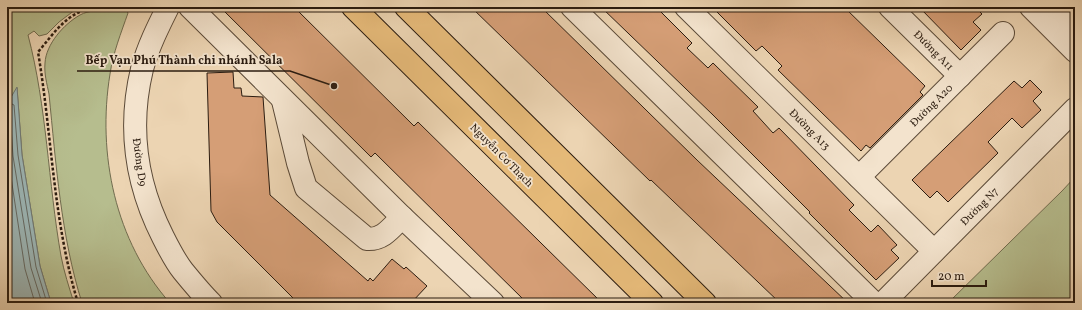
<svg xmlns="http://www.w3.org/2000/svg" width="1082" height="310" viewBox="0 0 1082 310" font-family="Vollkorn,serif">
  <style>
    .green { fill: #b6bd8e; stroke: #706c4f }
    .water { fill: #9cb6b6; stroke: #6f7874 }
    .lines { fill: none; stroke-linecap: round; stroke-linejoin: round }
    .shore { stroke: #646963; stroke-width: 1 }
    .building { fill: #d59e76; stroke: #2b1c10 }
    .minor-casing { stroke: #5b4a38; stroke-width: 24 }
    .major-casing { stroke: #2b1c10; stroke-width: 24 }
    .path { stroke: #2b1c10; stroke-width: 2.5; stroke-dasharray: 3 2; stroke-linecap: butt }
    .minor { stroke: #f3e3cd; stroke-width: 22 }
    .major { stroke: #e6ba79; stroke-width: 22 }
    .labels { text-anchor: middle; stroke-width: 3.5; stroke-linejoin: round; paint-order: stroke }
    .street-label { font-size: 11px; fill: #2b1c10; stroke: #f3e3cd }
    .leader { fill: none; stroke: #2b1c10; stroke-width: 1.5 }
    .callout-dot { fill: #2b1c10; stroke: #f3e3cd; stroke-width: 1.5 }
    .callout-label { font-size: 12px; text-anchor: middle; font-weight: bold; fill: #2b1c10; stroke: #f3e3cd; stroke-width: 3.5; stroke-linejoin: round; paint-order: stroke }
  </style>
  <rect width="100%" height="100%" fill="#ecd4b2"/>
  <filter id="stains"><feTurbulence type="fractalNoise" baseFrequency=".005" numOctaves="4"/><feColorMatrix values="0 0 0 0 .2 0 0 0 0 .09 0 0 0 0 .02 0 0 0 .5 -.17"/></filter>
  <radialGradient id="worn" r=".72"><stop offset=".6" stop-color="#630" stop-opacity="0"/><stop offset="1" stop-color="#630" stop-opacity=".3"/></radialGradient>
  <g class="green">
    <path d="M 7,7 L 79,7 L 59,22 L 47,34 L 39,36 L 34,31 L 28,35 C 47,107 48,182 61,256 C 64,272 69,287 74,303 L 51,303 L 40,266 L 22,155 L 17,88 L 7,104 Z"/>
    <path d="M 108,10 L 127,11 L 128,13 C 121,33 113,53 110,74 C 97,154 115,241 170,303 L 82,303 C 61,236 56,164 49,94 C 47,84 44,74 45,63 C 46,44 64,24 80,15 C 89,10 99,11 108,10 Z"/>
    <path d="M 1075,177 L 1075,303 L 948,303 L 1062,191 Z"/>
  </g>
  <path class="water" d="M 17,87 L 22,155 L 40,266 L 51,303 L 7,303 L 7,104 Z"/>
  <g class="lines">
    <g class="shore">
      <path d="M 7,105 L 12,104 L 14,105 L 18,155 L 36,267 L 47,303"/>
      <path d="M 7,110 L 10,112 L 13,156 L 31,268 L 42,303"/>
      <path d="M 7,151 L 25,269 L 35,303"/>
    </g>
  </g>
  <g class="building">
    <path d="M 220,7 L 294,7 L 414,126 L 418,122 L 602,303 L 527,303 L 375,153 L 371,157 Z"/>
    <path d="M 471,7 L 541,7 L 697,160 L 848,303 L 780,303 L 651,180 L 650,181 Z"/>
    <path d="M 601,7 L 656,7 L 692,43 L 687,48 L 708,68 L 713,63 L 758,107 L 753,111 L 773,133 L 779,128 L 854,205 L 849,210 L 871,232 L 878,225 L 897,245 L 891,250 L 899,258 L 876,280 L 809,213 L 810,212 L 713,115 Z"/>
    <path d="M 712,7 L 844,7 L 925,86 L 920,92 L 923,95 L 870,148 L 866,145 L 861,151 L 778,70 L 782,66 L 762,46 L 756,51 Z"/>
    <path d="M 919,7 L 975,7 L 982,14 L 973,22 L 981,30 L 961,50 Z"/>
    <path d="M 233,72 L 234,88 L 241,88 L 242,96 L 263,97 L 270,195 L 368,281 L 370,278 L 373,281 L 392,259 L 404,269 L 406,267 L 427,286 L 411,303 L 298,303 L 217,222 L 211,211 L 207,73 Z"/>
    <path d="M 1030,80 L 1042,92 L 1033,101 L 1041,110 L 1022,128 L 1012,118 L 988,142 L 998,153 L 948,202 L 937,191 L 930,198 L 912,180 L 1014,81 L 1022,88 Z"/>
  </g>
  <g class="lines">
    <g class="minor-casing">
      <g id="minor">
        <path d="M 168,7 C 158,27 148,47 142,69 C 128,127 136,184 163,237 C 169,249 175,261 183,271 C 192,282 201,293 211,303"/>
        <path d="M 190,7 L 402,217 L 493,303"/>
        <path d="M 572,7 L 874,303"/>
        <path d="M 686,7 L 934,251"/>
        <path d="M 890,7 L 960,76"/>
        <path d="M 1031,7 L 1075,51"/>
        <path d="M 1060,7 L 1075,22"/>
        <path d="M 283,101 L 298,163 L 306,188 L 367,239 C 383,240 391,228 402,217"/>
        <path d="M 859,177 L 1003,33"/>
        <path d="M 883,303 L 1075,109"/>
      </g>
    </g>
    <g class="major-casing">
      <g id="major">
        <path d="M 353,7 L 652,303"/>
        <path d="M 406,7 L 705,303"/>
      </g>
    </g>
    <path class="path" d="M 78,303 C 53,221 52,135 38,52 C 55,32 67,12 95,7"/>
    <use href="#minor" class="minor"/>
    <use href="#major" class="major"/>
  </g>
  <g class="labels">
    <g class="street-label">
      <text transform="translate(934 50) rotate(45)" y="4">Đường A11</text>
      <text transform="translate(931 105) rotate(-45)" y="4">Đường A20</text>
      <text transform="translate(810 129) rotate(45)" y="4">Đường A13</text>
      <text transform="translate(502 155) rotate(45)" y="4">Nguyễn Cơ Thạch</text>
      <text transform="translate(140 162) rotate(82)" y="4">Đường D9</text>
      <text transform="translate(979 206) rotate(-45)" y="4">Đường N7</text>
    </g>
  </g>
  <path class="leader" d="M334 86L290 71H77"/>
  <circle class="callout-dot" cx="334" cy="86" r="4"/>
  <g class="callout-label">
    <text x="184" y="64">Bếp Vạn Phú Thành chi nhánh Sala</text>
  </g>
  <rect width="1082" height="310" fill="none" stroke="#ecd4b2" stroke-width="24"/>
  <rect x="8" y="8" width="1066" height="294" fill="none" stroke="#2b1c10" stroke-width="2"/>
  <rect x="12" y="12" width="1058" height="286" fill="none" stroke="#2b1c10"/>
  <path d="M932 280v6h54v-6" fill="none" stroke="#2b1c10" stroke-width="2"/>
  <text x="938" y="280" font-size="12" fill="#2b1c10" stroke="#f3e3cd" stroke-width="3" paint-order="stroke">20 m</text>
  <rect width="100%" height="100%" filter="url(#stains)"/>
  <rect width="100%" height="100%" fill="url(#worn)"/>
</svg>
